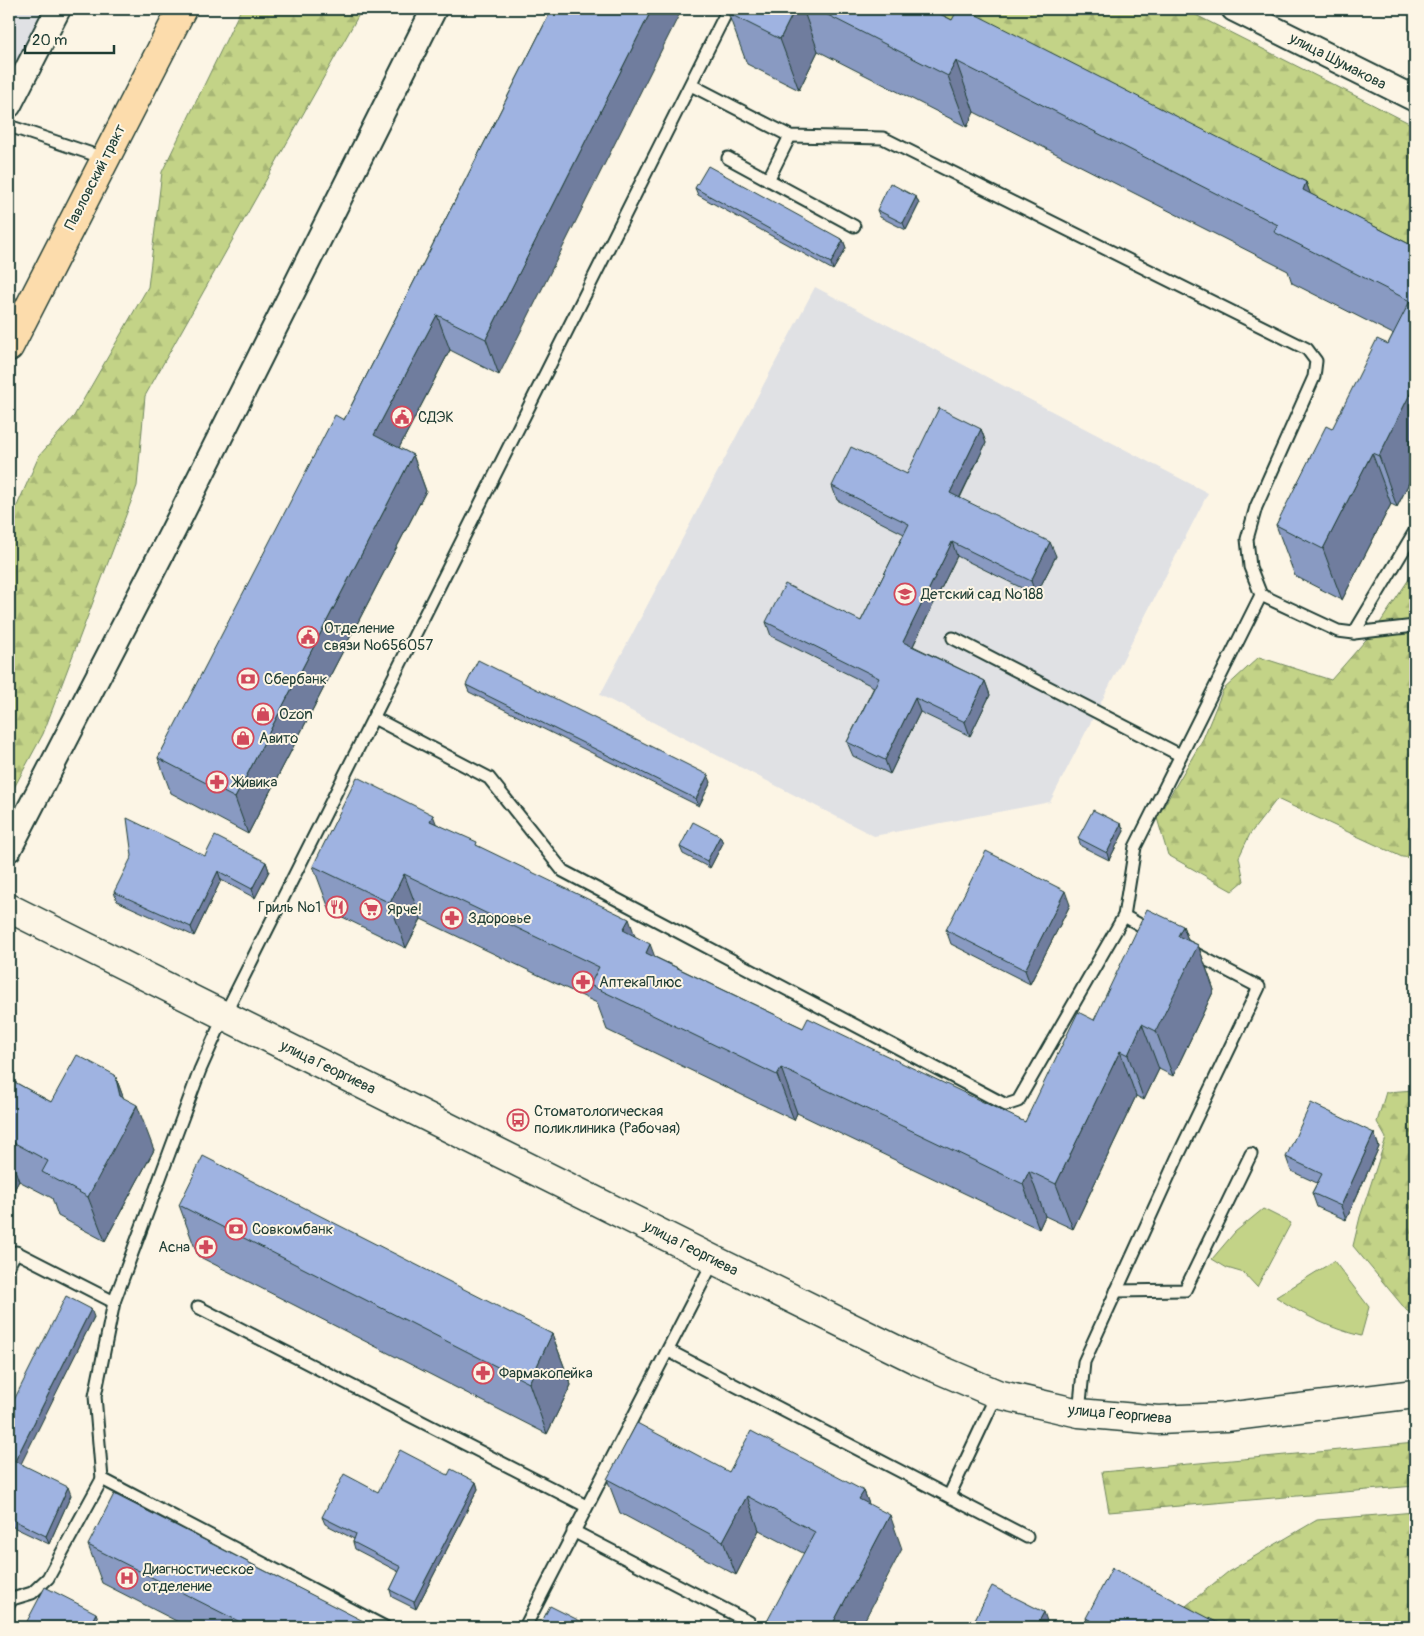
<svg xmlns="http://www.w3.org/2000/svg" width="1424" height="1636" viewBox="0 0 1424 1636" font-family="Pangolin,sans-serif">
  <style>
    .built { fill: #e0e1e4 }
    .grass { fill: #c3d387; stroke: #71885e }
    .forest { fill: url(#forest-firs); stroke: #71885e }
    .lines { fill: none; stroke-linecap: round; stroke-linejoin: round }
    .service-casing { stroke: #1f3d34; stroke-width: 15 }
    .minor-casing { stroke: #1f3d34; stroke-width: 28 }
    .tertiary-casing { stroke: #1f3d34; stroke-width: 31 }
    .primary-casing { stroke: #1f3d34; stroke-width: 31 }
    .service { stroke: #fcf5e5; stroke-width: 11 }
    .minor { stroke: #fcf5e5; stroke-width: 24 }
    .tertiary { stroke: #fcf5e5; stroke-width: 28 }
    .primary { stroke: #fcdcac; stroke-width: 28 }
    .wall { fill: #899ac2; stroke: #1f3d34 }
    .shaded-wall { fill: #6f7d9e; stroke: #1f3d34 }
    .building { fill: #9fb3e1; stroke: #1f3d34 }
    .labels { text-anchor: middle; stroke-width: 4; stroke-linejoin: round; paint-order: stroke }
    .street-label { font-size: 15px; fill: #1f3d34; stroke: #fcf5e5 }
    .poi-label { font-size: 15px; fill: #1f3d34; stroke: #fcf5e5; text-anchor: start }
  </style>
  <defs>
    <pattern id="forest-firs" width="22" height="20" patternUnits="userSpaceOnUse" patternTransform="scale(1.25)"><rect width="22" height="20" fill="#c3d387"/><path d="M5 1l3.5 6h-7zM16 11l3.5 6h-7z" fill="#a7b675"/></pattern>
  </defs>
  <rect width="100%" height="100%" fill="#fcf5e5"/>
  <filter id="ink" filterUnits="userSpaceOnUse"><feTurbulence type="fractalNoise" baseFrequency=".02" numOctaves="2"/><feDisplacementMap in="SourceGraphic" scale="10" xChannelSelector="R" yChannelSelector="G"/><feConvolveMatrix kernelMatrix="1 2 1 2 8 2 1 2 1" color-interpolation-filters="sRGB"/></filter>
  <g filter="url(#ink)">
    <g class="built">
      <path d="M 9,9 L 53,9 L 9,95 Z"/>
      <path d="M 815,287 L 1208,493 L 1050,802 L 874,836 L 600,695 Z"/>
    </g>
    <g class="grass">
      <path d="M 1263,1209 L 1291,1223 L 1257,1287 L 1244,1273 L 1227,1268 L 1212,1259 L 1235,1232 Z"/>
      <path d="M 1334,1261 L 1369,1307 L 1361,1336 C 1329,1328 1303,1315 1276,1297 Z"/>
    </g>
    <g class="forest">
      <path d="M 241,9 L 362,9 L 145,396 L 137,486 L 43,734 L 9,797 L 9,524 L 39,456 L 74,416 L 148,287 L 162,172 Z"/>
      <path d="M 899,9 L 1184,9 L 1415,126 L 1415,262 Z"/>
      <path d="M 1415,570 L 1415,858 L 1402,857 L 1277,799 L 1250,834 L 1239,857 L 1244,881 L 1232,891 L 1168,855 L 1157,818 L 1203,739 L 1223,690 L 1259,657 L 1331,680 L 1378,626 Z"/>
      <path d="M 1415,1090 L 1415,1313 L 1407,1311 L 1353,1246 L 1360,1217 L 1386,1138 L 1377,1122 L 1386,1092 Z"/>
      <path d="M 1415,1443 L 1415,1486 L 1109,1512 L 1102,1472 Z"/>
      <path d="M 1415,1512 L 1415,1627 L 1192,1627 L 1176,1614 L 1228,1572 L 1317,1520 Z"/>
    </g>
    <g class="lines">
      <g class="service-casing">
        <g id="service">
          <path d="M 691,85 L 790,136 L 883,138 L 1307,349 L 1316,361 L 1314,377 L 1256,507 L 1247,539 L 1250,567 L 1261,595 L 1338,631 L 1354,633 L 1415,626"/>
          <path d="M 9,126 L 104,158"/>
          <path d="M 728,158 L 854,226"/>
          <path d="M 768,180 L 790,136"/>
          <path d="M 1354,633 L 1415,531"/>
          <path d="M 953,638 L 1180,755"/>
          <path d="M 374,718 L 489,778 L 563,871 L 1006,1105 L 1018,1101 L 1124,916 L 1151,931"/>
          <path d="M 1124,916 L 1135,847 L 1261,595"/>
          <path d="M 9,1265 L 16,1252 L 114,1302 L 200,1070 L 224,1016 L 728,9"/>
          <path d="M 1116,1291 L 1185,1290 L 1251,1154"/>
          <path d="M 198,1307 L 586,1506"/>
          <path d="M 669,1351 L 1027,1537"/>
          <path d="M 1079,1413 L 1084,1362 L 1177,1158 L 1259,987 L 1190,951"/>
          <path d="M 102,1479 L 95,1396 L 114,1302"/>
          <path d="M 949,1496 L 997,1394"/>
          <path d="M 573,1531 L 749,1622 L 746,1627"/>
          <path d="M 9,1604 L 12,1599 L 32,1593 L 48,1578 L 102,1479 L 385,1627"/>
          <path d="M 525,1627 L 714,1260"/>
        </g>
      </g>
      <g class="minor-casing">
        <g id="minor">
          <path d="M 1234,9 L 1415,99"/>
          <path d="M 9,105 L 58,9"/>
          <path d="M 9,849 L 173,531 L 434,9"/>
        </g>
      </g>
      <g class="tertiary-casing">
        <path id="tertiary" d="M 9,908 L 714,1260 L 915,1359 L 997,1394 L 1079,1413 L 1158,1420 L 1226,1417 L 1415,1394"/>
      </g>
      <g class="primary-casing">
        <path id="primary" d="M 9,347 L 182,9"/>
      </g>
      <use href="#service" class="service"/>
      <use href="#minor" class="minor"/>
      <use href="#tertiary" class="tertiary"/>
      <use href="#primary" class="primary"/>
    </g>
    <g class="wall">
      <path d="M 552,9 L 499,375 L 450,350 L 399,448 L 413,455 L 426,491 L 248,834 L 171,793 L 158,758 L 344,420 Z"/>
      <path d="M 731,9 L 930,9 L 952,20 L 1306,182 L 1310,194 L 1415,247 L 1415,471 L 1397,507 L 1391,504 L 1342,600 L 1295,576 L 1276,525 L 1332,429 L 1388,344 L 1393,334 L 1292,283 L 1288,271 L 974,112 L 967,127 L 818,51 L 799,90 L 747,64 L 728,13 Z"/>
      <path d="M 695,188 L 843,240 L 846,248 L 833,270 L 698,195 Z"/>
      <path d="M 916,197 L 919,204 L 906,230 L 880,217 L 877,210 Z"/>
      <path d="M 981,429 L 986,443 L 960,498 L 1056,556 L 1036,595 L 957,556 L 913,646 L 985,681 L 990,695 L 970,736 L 920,712 L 890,774 L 853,756 L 847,742 L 874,687 L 771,636 L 766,622 L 861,621 L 904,534 L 837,500 L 832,486 L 907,474 Z"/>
      <path d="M 466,685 L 711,782 L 699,806 L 469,692 Z"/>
      <path d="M 437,824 L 479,847 L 635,936 L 655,957 L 803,1028 L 1025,1122 L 1094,1020 L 1183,926 L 1188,940 L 1198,945 L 1214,990 L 1173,1076 L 1159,1069 L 1144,1100 L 1136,1096 L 1073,1229 L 1045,1216 L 1039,1229 L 797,1113 L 794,1120 L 607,1030 L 597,1003 L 421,919 L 406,948 L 330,911 L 313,866 Z"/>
      <path d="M 1121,824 L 1124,831 L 1109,860 L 1081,846 L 1078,838 Z"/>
      <path d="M 720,836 L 723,843 L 710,868 L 683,854 L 680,847 Z"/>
      <path d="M 205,856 L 266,862 L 269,871 L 255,898 L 221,880 L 194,936 L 117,901 L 114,892 Z"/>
      <path d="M 1070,905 L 1030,984 L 951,944 L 946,930 Z"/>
      <path d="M 115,1075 L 123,1097 L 154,1150 L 105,1241 L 58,1216 L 52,1198 L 19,1181 L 9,1199 L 9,1079 L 51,1102 Z"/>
      <path d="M 1374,1133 L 1379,1147 L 1346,1220 L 1317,1207 L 1312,1193 L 1317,1183 L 1291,1171 L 1286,1157 Z"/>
      <path d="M 179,1205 L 552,1334 L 571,1385 L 547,1434 L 198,1256 Z"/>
      <path d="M 94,1317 L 20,1464 L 71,1495 L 49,1544 L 9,1525 L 9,1410 Z"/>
      <path d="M 729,1472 L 864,1491 L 869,1504 L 902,1549 L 803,1553 L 759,1530 L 736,1575 L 620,1513 L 607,1479 Z"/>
      <path d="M 448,1475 L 476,1482 L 478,1489 L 416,1609 L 392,1597 L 390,1590 L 399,1572 L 355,1549 L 353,1542 L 354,1539 L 325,1524 L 322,1517 L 378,1492 Z"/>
      <path d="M 88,1545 L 375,1627 L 188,1627 L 102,1583 Z"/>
      <path d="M 1086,1618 L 1226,1627 L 1089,1627 Z"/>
    </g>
    <g class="shaded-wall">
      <path d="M 652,9 L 682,9 L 499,375 L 486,339 Z"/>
      <path d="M 795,9 L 803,9 L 818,51 L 799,90 L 780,39 Z"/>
      <path d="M 956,61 L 974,112 L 967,127 L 948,76 Z"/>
      <path d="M 1306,182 L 1325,233 L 1303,190 Z"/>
      <path d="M 916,197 L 919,204 L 906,230 L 903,223 Z"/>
      <path d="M 843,240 L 846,248 L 833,270 L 831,263 Z"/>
      <path d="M 437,315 L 450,350 L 387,471 L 374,435 Z"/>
      <path d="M 1415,384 L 1415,471 L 1397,507 L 1379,456 Z"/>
      <path d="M 981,429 L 986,443 L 955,507 L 950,493 Z"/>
      <path d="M 1372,453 L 1391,504 L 1342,600 L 1323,549 Z"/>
      <path d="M 413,455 L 426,491 L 248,834 L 235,798 Z"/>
      <path d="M 952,542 L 957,556 L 908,656 L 903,642 Z"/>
      <path d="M 1050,542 L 1056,556 L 1036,595 L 1031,581 Z"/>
      <path d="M 985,681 L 990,695 L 970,736 L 965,722 Z"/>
      <path d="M 915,698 L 920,712 L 890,774 L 885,760 Z"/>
      <path d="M 708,775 L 711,782 L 699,806 L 696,799 Z"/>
      <path d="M 433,815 L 450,860 L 430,821 Z"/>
      <path d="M 1121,824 L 1124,831 L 1109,860 L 1107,853 Z"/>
      <path d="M 720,836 L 723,843 L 710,868 L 707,861 Z"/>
      <path d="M 266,862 L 269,871 L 255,898 L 252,889 Z"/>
      <path d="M 218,871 L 221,880 L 194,936 L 191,927 Z"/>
      <path d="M 404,874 L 421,919 L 406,948 L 390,903 Z"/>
      <path d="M 1065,891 L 1070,905 L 1030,984 L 1025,970 Z"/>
      <path d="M 629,919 L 645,964 L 623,930 Z"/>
      <path d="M 1183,926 L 1193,954 L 1198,945 L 1214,990 L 1173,1076 L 1156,1031 L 1178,936 Z"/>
      <path d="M 650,944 L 667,989 L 646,953 Z"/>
      <path d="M 1142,1024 L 1159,1069 L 1144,1100 L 1128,1055 Z"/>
      <path d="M 1120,1051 L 1136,1096 L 1073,1229 L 1056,1184 Z"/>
      <path d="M 781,1068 L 797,1113 L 794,1120 L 777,1075 Z"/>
      <path d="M 115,1075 L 131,1118 L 137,1105 L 154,1150 L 105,1241 L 88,1197 L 120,1096 Z"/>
      <path d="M 1374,1133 L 1379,1147 L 1346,1220 L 1341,1206 Z"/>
      <path d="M 9,1153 L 19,1181 L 9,1199 Z"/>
      <path d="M 1029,1171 L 1045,1216 L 1039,1229 L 1023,1184 Z"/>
      <path d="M 91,1309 L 94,1317 L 18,1470 L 15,1461 Z"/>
      <path d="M 552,1334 L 571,1385 L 547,1434 L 529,1383 Z"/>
      <path d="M 476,1482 L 478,1489 L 416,1609 L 414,1602 Z"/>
      <path d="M 68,1487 L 71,1495 L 49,1544 L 46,1536 Z"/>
      <path d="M 864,1491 L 877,1525 L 859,1499 Z"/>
      <path d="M 747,1496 L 759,1530 L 736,1575 L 723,1541 Z"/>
      <path d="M 890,1515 L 902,1549 L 861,1627 L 831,1627 Z"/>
      <path d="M 1044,1612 L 1049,1627 L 1036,1627 Z"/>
      <path d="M 96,1613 L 101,1627 L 89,1627 Z"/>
    </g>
    <g class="building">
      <path d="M 552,9 L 652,9 L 486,339 L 437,315 L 374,435 L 413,455 L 235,798 L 158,758 L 335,415 L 344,420 Z"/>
      <path d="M 731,9 L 795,9 L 780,39 L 728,13 Z"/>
      <path d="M 816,9 L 930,9 L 952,20 L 958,9 L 965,9 L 1306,182 L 1303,190 L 1415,247 L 1415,384 L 1379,456 L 1372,453 L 1323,549 L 1276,525 L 1326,426 L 1332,429 L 1377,339 L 1388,344 L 1410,301 L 1274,232 L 1278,225 L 956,61 L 948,76 Z"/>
      <path d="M 708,166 L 843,240 L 831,263 L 695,188 Z"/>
      <path d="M 890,183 L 916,197 L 903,223 L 877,210 Z"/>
      <path d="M 939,408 L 981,429 L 950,493 L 1050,542 L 1031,581 L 952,542 L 903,642 L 985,681 L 965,722 L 915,698 L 885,760 L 847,742 L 879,678 L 766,622 L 785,584 L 861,621 L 909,524 L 832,486 L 851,447 L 907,474 Z"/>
      <path d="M 478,660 L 708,775 L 696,799 L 466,685 Z"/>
      <path d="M 357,777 L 433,815 L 430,821 L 477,842 L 476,845 L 629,919 L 623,930 L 650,944 L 646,953 L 803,1028 L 808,1018 L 1025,1122 L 1078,1012 L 1094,1020 L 1147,909 L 1183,926 L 1178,936 L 1198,945 L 1156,1031 L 1142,1024 L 1128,1055 L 1120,1051 L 1056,1184 L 1029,1171 L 1023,1184 L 781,1068 L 777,1075 L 590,985 L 599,967 L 404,874 L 390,903 L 313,866 Z"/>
      <path d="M 1093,810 L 1121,824 L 1107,853 L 1078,838 Z"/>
      <path d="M 127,818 L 205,856 L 215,836 L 266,862 L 252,889 L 218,871 L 191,927 L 114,892 L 132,856 Z"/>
      <path d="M 693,822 L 720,836 L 707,861 L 680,847 Z"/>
      <path d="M 986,851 L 1065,891 L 1025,970 L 946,930 Z"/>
      <path d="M 77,1055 L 115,1075 L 120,1096 L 137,1105 L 88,1197 L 42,1172 L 48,1161 L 9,1140 L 9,1079 L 51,1102 Z"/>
      <path d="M 1311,1103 L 1374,1133 L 1341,1206 L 1312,1193 L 1322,1174 L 1286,1157 Z"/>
      <path d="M 203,1156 L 552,1334 L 529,1383 L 179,1205 Z"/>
      <path d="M 66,1296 L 91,1309 L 15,1461 L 68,1487 L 46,1536 L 9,1518 L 9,1410 Z"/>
      <path d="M 637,1423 L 729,1472 L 751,1431 L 864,1491 L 859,1499 L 890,1515 L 831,1627 L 764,1627 L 815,1532 L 747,1496 L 723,1541 L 607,1479 Z"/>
      <path d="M 400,1450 L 448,1475 L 451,1469 L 476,1482 L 414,1602 L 390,1590 L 401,1567 L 353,1542 L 356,1534 L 322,1517 L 344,1474 L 378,1492 Z"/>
      <path d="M 114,1494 L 375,1627 L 250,1627 L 88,1545 Z"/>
      <path d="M 1112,1568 L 1226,1627 L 1103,1627 L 1086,1618 Z"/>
      <path d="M 992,1586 L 1044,1612 L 1036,1627 L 971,1627 Z"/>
      <path d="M 45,1587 L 96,1613 L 89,1627 L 24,1627 Z"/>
      <path d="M 550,1606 L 592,1627 L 539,1627 Z"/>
    </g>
  </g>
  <defs>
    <g id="civic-ring" transform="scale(1.125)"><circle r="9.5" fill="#fcf5e5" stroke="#d1495b" stroke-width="1.5"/><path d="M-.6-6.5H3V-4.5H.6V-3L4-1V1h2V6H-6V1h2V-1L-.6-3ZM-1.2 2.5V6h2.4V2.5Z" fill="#d1495b"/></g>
    <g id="school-ring" transform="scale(1.125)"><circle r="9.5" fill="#fcf5e5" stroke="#d1495b" stroke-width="1.5"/><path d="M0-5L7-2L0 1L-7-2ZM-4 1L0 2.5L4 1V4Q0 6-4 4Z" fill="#d1495b"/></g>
    <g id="bank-ring" transform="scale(1.125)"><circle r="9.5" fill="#fcf5e5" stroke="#d1495b" stroke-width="1.5"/><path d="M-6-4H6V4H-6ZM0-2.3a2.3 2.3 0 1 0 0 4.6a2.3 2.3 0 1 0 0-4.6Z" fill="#d1495b"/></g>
    <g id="shop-ring" transform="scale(1.125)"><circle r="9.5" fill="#fcf5e5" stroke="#d1495b" stroke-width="1.5"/><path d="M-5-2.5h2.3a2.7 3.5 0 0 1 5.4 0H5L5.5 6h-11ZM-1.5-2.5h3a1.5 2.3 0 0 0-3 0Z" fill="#d1495b"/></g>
    <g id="pharmacy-ring" transform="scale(1.125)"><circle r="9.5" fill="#fcf5e5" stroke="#d1495b" stroke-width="1.5"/><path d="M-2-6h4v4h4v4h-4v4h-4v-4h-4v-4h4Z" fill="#d1495b"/></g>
    <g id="restaurant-ring" transform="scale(1.125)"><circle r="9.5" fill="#fcf5e5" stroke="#d1495b" stroke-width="1.5"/><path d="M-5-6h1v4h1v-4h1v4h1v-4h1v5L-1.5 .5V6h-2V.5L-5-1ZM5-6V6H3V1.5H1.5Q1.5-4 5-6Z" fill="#d1495b"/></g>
    <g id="supermarket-ring" transform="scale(1.125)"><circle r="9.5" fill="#fcf5e5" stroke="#d1495b" stroke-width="1.5"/><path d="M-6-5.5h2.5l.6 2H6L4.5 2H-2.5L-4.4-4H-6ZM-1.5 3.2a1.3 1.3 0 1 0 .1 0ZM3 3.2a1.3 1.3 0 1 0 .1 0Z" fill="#d1495b"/></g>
    <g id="bus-ring" transform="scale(1.125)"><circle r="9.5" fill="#fcf5e5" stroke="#d1495b" stroke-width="1.5"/><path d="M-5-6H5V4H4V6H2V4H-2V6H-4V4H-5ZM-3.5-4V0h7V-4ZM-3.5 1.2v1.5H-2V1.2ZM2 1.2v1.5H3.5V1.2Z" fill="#d1495b"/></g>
    <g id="hospital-ring" transform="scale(1.125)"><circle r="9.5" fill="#fcf5e5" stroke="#d1495b" stroke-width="1.5"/><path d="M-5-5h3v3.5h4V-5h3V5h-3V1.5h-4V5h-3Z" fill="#d1495b"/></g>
  </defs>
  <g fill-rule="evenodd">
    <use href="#civic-ring" x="402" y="417"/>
    <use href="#school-ring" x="905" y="594"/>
    <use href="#civic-ring" x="308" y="637"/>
    <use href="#bank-ring" x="248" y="679"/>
    <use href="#shop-ring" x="263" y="714"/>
    <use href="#shop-ring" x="243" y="738"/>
    <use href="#pharmacy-ring" x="217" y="782"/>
    <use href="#restaurant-ring" x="337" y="907"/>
    <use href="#supermarket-ring" x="371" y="909"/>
    <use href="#pharmacy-ring" x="452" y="918"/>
    <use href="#pharmacy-ring" x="583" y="982"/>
    <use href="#bus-ring" x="518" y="1120"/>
    <use href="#bank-ring" x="236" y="1229"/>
    <use href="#pharmacy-ring" x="206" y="1247"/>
    <use href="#pharmacy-ring" x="483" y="1373"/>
    <use href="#hospital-ring" x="127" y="1578"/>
  </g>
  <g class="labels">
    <g class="street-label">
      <text transform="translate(1338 61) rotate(27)" y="5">улица Шумакова</text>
      <text transform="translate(95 177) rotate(-63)" y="5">Павловский тракт</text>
      <text transform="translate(328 1067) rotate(26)" y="5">улица Георгиева</text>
      <text transform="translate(691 1248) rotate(27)" y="5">улица Георгиева</text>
      <text transform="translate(1120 1414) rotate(5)" y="5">улица Георгиева</text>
    </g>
    <g class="poi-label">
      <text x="418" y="422">СДЭК</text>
      <text x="921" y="599">Детский сад №188</text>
      <text x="324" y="633">Отделение<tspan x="324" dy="17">связи №656057</tspan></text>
      <text x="264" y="684">Сбербанк</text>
      <text x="279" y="719">Ozon</text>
      <text x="259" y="743">Авито</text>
      <text x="233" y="787">Живика</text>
      <text x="321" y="912" text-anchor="end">Гриль №1</text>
      <text x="387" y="914">Ярче!</text>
      <text x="468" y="923">Здоровье</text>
      <text x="599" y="987">АптекаПлюс</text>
      <text x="534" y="1116">Стоматологическая<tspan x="534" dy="17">поликлиника (Рабочая)</tspan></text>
      <text x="252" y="1234">Совкомбанк</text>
      <text x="190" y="1252" text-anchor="end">Асна</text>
      <text x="499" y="1378">Фармакопейка</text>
      <text x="143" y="1574">Диагностическое<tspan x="143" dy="17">отделение</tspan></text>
    </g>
  </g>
  <rect width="1424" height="1636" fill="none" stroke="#fcf5e5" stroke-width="30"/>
  <rect x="15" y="15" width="1394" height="1606" fill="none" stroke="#1f3d34" stroke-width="2" filter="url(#ink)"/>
  <path d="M25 45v8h89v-8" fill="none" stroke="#1f3d34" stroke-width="2.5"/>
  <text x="32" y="45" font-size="15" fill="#1f3d34" stroke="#fcf5e5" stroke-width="4" paint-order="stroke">20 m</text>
</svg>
